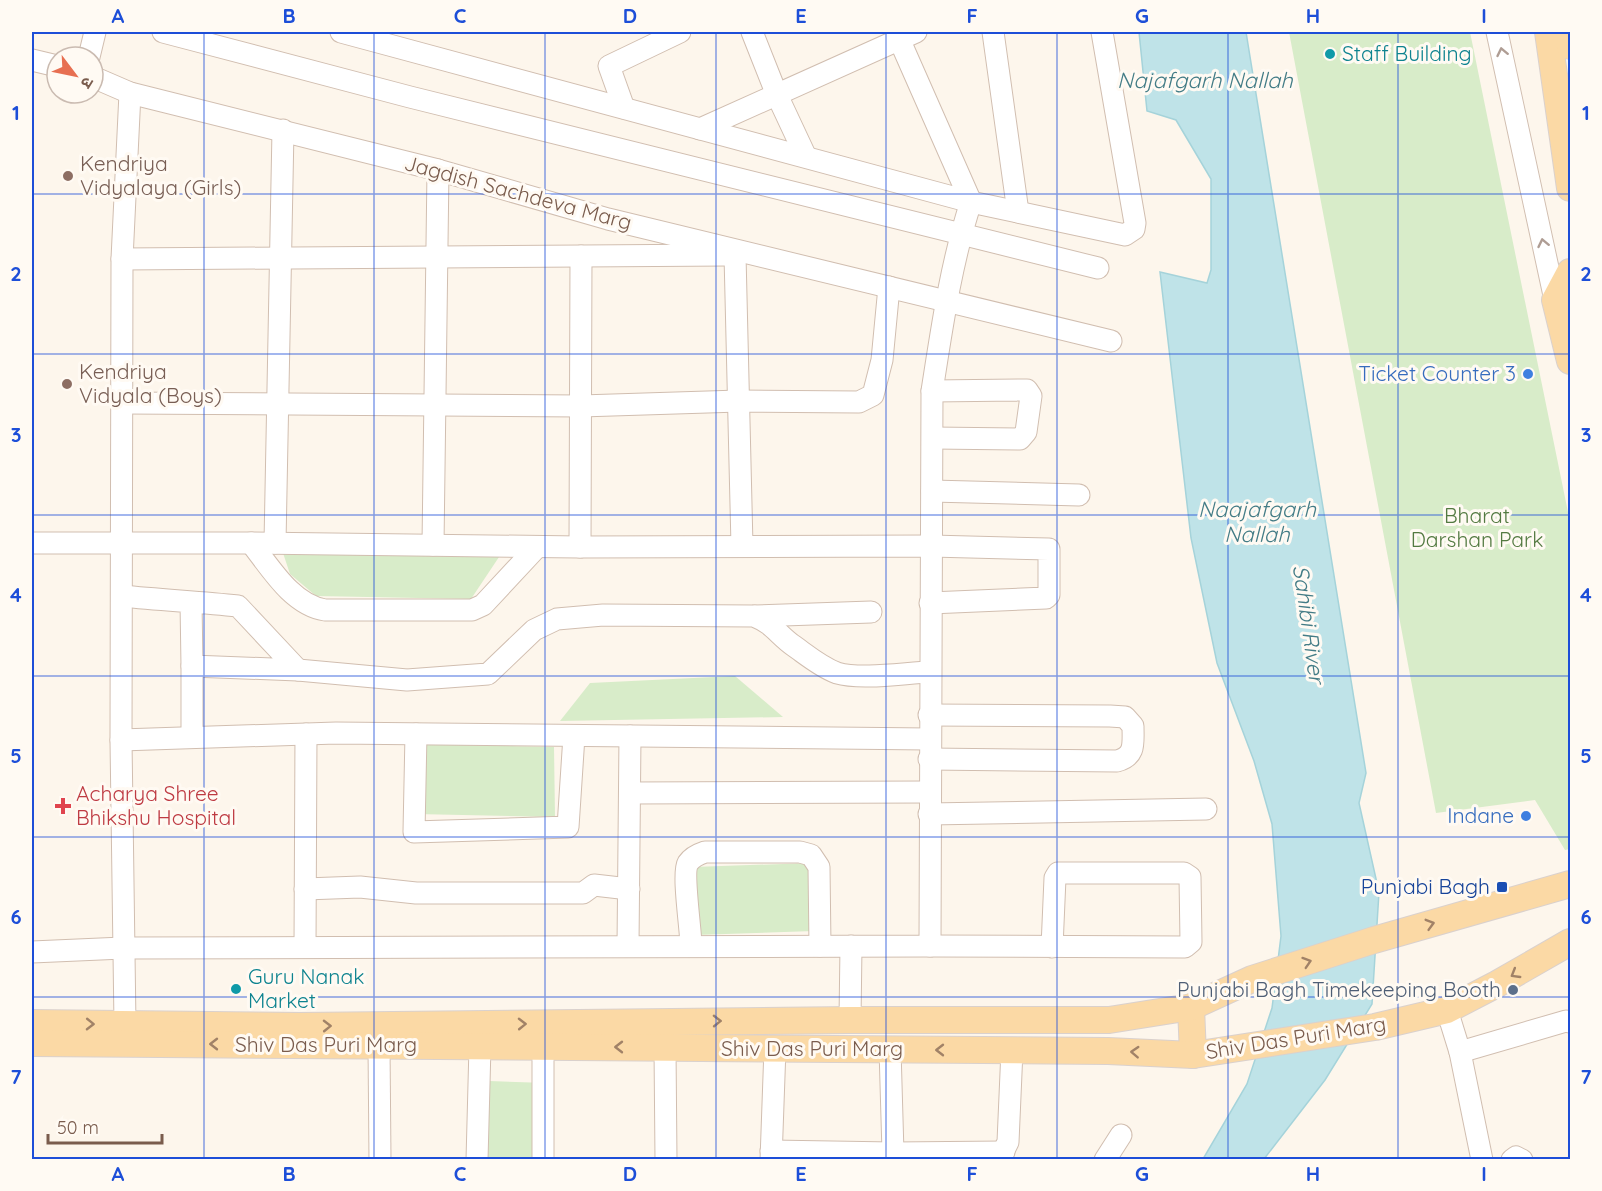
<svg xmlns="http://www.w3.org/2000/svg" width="1602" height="1191" viewBox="0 0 1602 1191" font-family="Quicksand,'Noto Sans Devanagari',sans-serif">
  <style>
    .green { fill: #d8ecc9 }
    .water { fill: #bfe3e8; stroke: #a5d3da; stroke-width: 1.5 }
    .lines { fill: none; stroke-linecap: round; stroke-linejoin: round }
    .minor-casing { stroke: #d1beb0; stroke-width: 23 }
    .major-casing { stroke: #dad1cd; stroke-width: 28 }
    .minor { stroke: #fff; stroke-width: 21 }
    .major { stroke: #fbd9a5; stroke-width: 26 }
    .oneway { stroke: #af9d94 }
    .oneway2 { stroke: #a18267 }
    .grid { fill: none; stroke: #1d4ed8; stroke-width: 1.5; stroke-opacity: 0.55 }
    .culture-dot { fill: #0f9aa8; stroke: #fffaf3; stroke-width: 2 }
    .education-dot { fill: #8d6e63; stroke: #fffaf3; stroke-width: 2 }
    .shop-dot { fill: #3f7fe0; stroke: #fffaf3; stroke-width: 2 }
    .health-dot { fill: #e0444e; stroke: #fffaf3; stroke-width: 2 }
    .transit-dot { fill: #1a4fb4; stroke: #fffaf3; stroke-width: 2 }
    .service-dot { fill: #5c6f8a; stroke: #fffaf3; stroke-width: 2 }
    .labels { text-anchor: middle; stroke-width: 6; stroke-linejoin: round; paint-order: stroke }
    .culture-label { font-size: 21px; fill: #0d838f; stroke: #fffaf3; text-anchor: start }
    .education-label { font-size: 21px; fill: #785e54; stroke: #fffaf3; text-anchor: start }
    .street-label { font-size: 21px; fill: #7a5c4d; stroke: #fffaf3 }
    .shop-label { font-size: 21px; fill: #366cbe; stroke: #fffaf3; text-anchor: end }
    .park-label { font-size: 21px; fill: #537a41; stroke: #fffaf3 }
    .health-label { font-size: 21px; fill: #be3a42; stroke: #fffaf3; text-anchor: start }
    .transit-label { font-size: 21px; fill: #164399; stroke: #fffaf3; text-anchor: end }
    .service-label { font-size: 21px; fill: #4e5e75; stroke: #fffaf3; text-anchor: end }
    .water-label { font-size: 22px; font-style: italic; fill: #437c86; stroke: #fffaf3 }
    .neatline { fill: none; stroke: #1d4ed8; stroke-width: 2 }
    .grid-label { font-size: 20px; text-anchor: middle; font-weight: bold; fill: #1d4ed8 }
  </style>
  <rect width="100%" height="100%" fill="#fdf6ec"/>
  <g class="green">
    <path d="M 1289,32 L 1470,32 L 1570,522 L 1570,849 L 1565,850 L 1535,800 L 1436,813 Z"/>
    <path d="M 283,553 L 499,557 L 471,599 L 316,596 L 290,574 Z"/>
    <path d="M 735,676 L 783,717 L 560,721 L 590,683 Z"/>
    <path d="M 409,744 L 554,747 L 555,817 L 415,814 Z"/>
    <path d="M 811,863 L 814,931 L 695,935 L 693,867 Z"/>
    <path d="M 489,1081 L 547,1083 L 547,1159 L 488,1160 Z"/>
  </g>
  <path class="water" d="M 1139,32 L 1246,32 L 1366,773 L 1359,803 L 1379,892 L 1372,1004 L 1325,1080 L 1264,1159 L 1203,1159 L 1247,1084 L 1272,1008 L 1281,936 L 1272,824 L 1254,761 L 1217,663 L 1191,538 L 1160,272 L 1207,283 L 1211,270 L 1211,179 L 1176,120 L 1147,111 Z"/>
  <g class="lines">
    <g class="minor-casing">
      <g id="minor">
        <path d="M 163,32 L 410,97 L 1098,268"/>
        <path d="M 341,32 L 971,202 L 896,32"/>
        <path d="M 752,32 L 777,95 L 806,157"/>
        <path d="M 993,32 L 1018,212"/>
        <path d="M 1497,32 L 1555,300"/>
        <path d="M 89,57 L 95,32"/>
        <path d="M 32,60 L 57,66"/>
        <path d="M 93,77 L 130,93 L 438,170 L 608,219 L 1111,341"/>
        <path d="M 624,108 L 609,66 L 680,32"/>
        <path d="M 700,129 L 916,32"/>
        <path d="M 735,255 L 742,546"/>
        <path d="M 122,259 L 728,255"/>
        <path d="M 932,391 L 1027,390 L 1031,396 L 1026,432 L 1020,439 L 933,438"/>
        <path d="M 123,403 L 581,406 L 739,401 L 859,402 L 873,395 L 882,360 L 889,287"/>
        <path d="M 932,491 L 1079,495"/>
        <path d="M 32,543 L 251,543 L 580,547 L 931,546 L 1049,549 L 1049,595 L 1046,598 L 930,603"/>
        <path d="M 251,543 C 270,567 292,605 325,610 L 472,610 L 483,605 L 537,547"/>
        <path d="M 275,543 L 283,130"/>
        <path d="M 433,545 L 438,170"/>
        <path d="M 580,547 L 581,256"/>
        <path d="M 122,596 C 161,600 199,602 238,606 L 298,670 L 192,666 L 191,602"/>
        <path d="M 755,616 L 871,612"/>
        <path d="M 192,666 L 192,737"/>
        <path d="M 298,670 L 407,680 L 488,674 L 534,630 L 557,619 L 603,615 L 754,616 C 774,624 778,635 794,646 C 808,656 821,667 837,673 C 861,680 904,673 930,672"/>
        <path d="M 416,734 L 414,832 L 568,827 L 574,736"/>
        <path d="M 121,740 L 336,733 L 929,739"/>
        <path d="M 929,759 L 1117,761 C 1136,756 1133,743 1133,726 L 1125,717 L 1110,716 L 929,715"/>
        <path d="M 630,793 L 929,792"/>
        <path d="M 929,814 L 1206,809"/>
        <path d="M 305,889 L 360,887 L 416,893 L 583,893 L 594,885 L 629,889"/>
        <path d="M 628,946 L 630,736"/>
        <path d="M 691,946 C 691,930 682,873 688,863 C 692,857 699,854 705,852 L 800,852 L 811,855 L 819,867 L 820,946"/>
        <path d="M 930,946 L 1185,947 L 1191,942 L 1190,877 L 1184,873 L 1058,873 L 1055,878 L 1052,947"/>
        <path d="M 305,947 L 306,734"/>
        <path d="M 32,952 L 123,948 L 930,946 L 932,391 C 942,327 951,263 971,202 L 1125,235 L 1134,229 L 1135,223 L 1102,32"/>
        <path d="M 1447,1010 L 1460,1052 L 1482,1160"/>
        <path d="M 850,1020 L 851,946"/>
        <path d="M 125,1024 L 121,740 L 122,259 L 130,93"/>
        <path d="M 379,1046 L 380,1160"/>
        <path d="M 543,1047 L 543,1160"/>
        <path d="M 665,1048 L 666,1160"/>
        <path d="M 890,1049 L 893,1153"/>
        <path d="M 1460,1052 L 1566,1021 L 1570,1022"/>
        <path d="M 771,1151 L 893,1153 L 1004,1152"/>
        <path d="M 477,1160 L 480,1046"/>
        <path d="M 771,1160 L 775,1048"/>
        <path d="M 999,1160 L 1008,1142 L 1012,1050"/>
        <path d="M 1105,1160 L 1121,1135"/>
        <path d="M 1512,1160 L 1516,1157 L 1522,1160"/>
      </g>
    </g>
    <g class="major-casing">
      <g id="major">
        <path d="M 1548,32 L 1570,188"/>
        <path d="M 1568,32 L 1570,46"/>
        <path d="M 1570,272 L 1555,300 L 1570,361"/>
        <path d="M 1191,1007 L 1193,1055"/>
        <path d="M 32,1023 L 300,1026 L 850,1020 L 1109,1020 L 1191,1007 L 1252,979 L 1374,940 L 1570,884"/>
        <path d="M 32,1043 L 1108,1051 L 1193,1055 L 1375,1027 L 1447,1010 L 1497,984 L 1570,942"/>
      </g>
    </g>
    <use href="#minor" class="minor"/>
    <use href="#major" class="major"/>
  </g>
  <defs><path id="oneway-chevron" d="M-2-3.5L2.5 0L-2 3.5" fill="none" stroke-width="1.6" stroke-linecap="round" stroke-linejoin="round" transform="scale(1.5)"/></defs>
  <g class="oneway">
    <use href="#oneway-chevron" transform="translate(1502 52) rotate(-102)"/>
    <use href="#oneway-chevron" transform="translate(1543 243) rotate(-102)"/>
  </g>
  <g class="oneway2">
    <use href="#oneway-chevron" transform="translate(1430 924) rotate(-16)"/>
    <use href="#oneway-chevron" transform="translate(1307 962) rotate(-18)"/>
    <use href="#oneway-chevron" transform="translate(1515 974) rotate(149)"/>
    <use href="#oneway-chevron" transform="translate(717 1021) rotate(-1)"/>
    <use href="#oneway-chevron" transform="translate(90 1024) rotate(1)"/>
    <use href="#oneway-chevron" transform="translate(522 1024) rotate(-1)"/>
    <use href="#oneway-chevron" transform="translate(327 1026) rotate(-1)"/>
    <use href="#oneway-chevron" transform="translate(214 1044) rotate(-180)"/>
    <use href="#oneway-chevron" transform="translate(619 1047) rotate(-180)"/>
    <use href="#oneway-chevron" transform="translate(940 1050) rotate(-180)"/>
    <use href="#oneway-chevron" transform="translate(1135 1052) rotate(-177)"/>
  </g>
  <path class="grid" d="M 204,32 L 204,1160M 374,32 L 374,1160M 545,32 L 545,1160M 716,32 L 716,1160M 886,32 L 886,1160M 1057,32 L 1057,1160M 1228,32 L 1228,1160M 1398,32 L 1398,1160M 32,194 L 1570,194M 32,354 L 1570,354M 32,515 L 1570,515M 32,676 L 1570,676M 32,837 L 1570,837M 32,997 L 1570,997"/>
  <g class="culture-dot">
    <circle cx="1330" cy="54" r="6"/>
    <circle cx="236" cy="989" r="6"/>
  </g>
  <g class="education-dot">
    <circle cx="68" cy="176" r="6"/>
    <circle cx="67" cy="384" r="6"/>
  </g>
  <g class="shop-dot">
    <circle cx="1528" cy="374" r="6"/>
    <circle cx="1526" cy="816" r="6"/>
  </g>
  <path class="health-dot" d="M60 797h6v6h6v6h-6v6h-6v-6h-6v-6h6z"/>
  <rect class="transit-dot" x="1496" y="881" width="12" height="12" rx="3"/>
  <circle class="service-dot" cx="1513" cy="990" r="6"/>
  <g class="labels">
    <g class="culture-label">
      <text x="1342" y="61">Staff Building</text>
      <text x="248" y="984">Guru Nanak<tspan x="248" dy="24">Market</tspan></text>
    </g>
    <g class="education-label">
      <text x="80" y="171">Kendriya<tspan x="80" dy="24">Vidyalaya (Girls)</tspan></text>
      <text x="79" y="379">Kendriya<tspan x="79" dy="24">Vidyala (Boys)</tspan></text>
    </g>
    <g class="street-label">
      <text transform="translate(518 193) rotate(15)" y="7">Jagdish Sachdeva Marg</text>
      <text transform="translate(1296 1038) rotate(-9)" y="7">Shiv Das Puri Marg</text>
      <text x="326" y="1052">Shiv Das Puri Marg</text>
      <text x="812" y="1056">Shiv Das Puri Marg</text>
    </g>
    <g class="shop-label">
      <text x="1516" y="381">Ticket Counter 3</text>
      <text x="1514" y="823">Indane</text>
    </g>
    <g class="park-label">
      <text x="1477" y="523">Bharat<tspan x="1477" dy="24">Darshan Park</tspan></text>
    </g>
    <g class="health-label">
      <text x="76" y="801">Acharya Shree<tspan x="76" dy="24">Bhikshu Hospital</tspan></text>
    </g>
    <g class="transit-label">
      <text x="1490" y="894">Punjabi Bagh</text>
    </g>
    <g class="service-label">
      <text x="1501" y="997">Punjabi Bagh Timekeeping Booth</text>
    </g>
    <g class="water-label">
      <text x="1205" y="88">Najafgarh Nallah</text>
      <text x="1257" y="517">Naajafgarh<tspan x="1257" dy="25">Nallah</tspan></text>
      <text transform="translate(1309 624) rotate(82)" y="8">Sahibi River</text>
    </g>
  </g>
  <rect width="1602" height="1191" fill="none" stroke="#fffaf3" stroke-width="66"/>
  <g transform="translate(75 75) rotate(122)"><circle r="28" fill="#fffaf3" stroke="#cabbb1" stroke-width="1.5"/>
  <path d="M0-4.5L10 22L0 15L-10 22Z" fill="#e76f51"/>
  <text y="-9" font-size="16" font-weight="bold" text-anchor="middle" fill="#7a5c4d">उ</text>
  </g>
  <path d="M48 1134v9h114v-9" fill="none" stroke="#7a5c4d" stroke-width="3"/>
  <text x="57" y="1134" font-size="18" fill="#7a5c4d" stroke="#fffaf3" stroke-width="4.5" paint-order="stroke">50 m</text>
  <rect x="33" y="33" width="1536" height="1125" class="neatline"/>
  <g class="grid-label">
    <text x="118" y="23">A</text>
    <text x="289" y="23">B</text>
    <text x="460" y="23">C</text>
    <text x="630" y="23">D</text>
    <text x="801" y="23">E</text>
    <text x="972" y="23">F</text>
    <text x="1142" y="23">G</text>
    <text x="1313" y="23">H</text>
    <text x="1484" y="23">I</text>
    <text x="16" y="120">1</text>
    <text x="1586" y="120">1</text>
    <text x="16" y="281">2</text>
    <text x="1586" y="281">2</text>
    <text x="16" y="442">3</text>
    <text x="1586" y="442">3</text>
    <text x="16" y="602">4</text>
    <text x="1586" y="602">4</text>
    <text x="16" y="763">5</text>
    <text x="1586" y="763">5</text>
    <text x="16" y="924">6</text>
    <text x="1586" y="924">6</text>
    <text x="16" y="1084">7</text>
    <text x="1586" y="1084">7</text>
    <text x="118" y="1181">A</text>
    <text x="289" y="1181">B</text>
    <text x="460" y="1181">C</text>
    <text x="630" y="1181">D</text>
    <text x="801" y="1181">E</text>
    <text x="972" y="1181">F</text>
    <text x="1142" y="1181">G</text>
    <text x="1313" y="1181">H</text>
    <text x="1484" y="1181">I</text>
  </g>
</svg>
